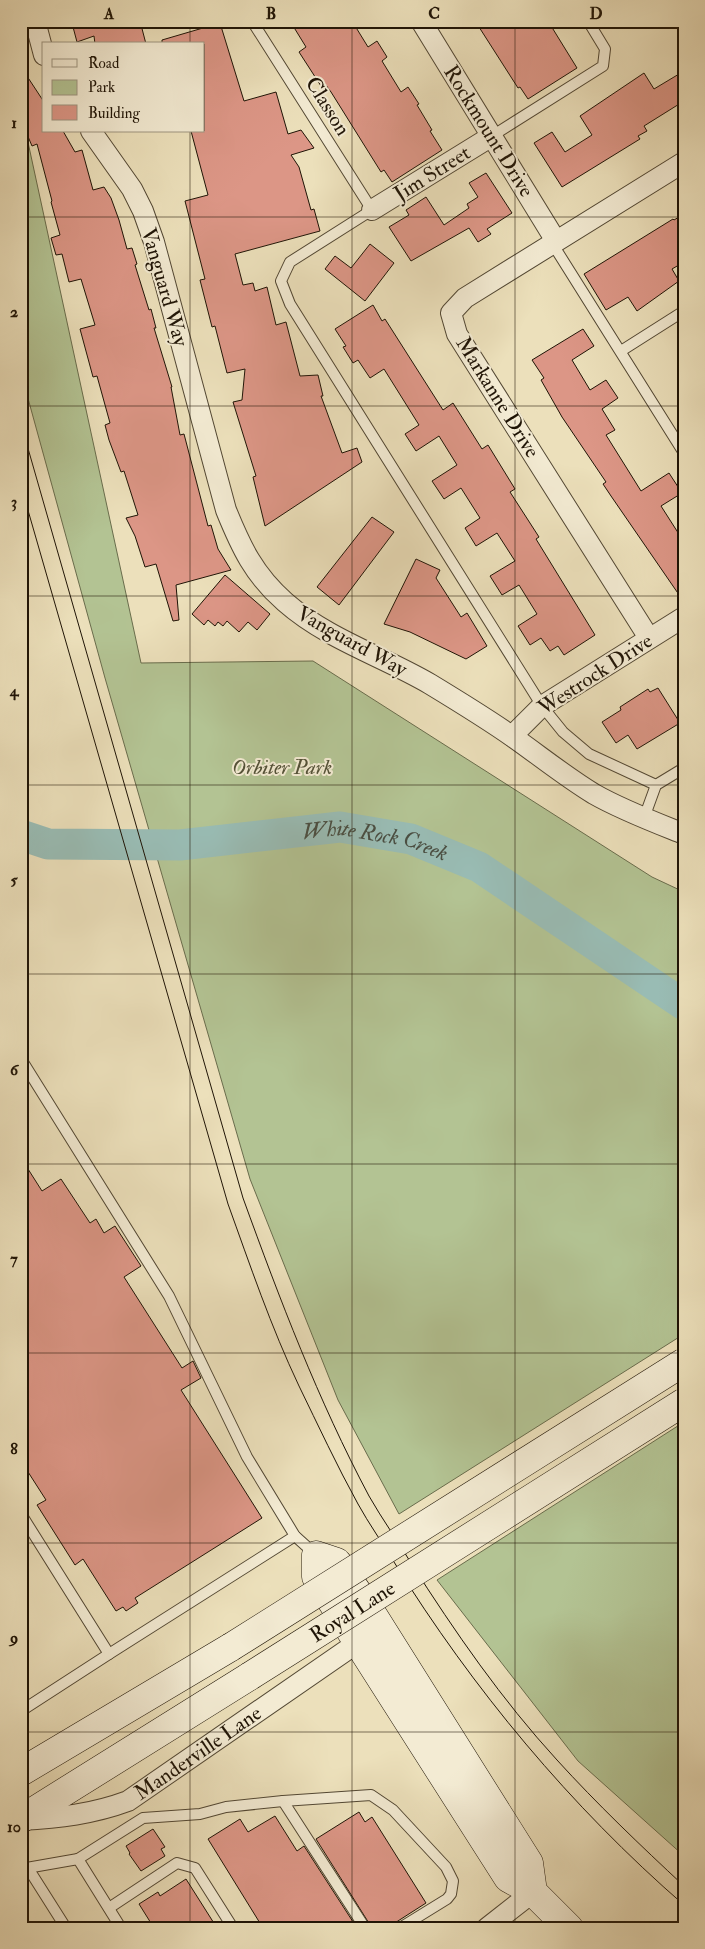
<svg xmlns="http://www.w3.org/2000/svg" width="705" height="1949" viewBox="0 0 705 1949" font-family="'IM FELL Double Pica',serif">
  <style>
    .green { fill: #b3c393; stroke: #696c4c }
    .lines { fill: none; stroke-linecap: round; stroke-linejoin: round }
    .river { stroke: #99bcb4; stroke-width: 31 }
    .building { fill: #dc9686; stroke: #1f1406 }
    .lane-casing { stroke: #524733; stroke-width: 12 }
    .street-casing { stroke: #524733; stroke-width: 22 }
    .secondary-casing { stroke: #1f1406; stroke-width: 29 }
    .lane { stroke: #f3ebd3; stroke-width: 10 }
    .street { stroke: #f3ebd3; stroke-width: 20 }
    .secondary { stroke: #f3ebd3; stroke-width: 28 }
    .tram { stroke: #1f1406; stroke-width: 1 }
    .secondary-bridge-casing { stroke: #1f1406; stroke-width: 29; stroke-linecap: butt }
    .secondary-bridge { stroke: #f3ebd3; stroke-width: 28 }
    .grid { fill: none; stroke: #1f1406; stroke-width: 1; stroke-opacity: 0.55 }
    .labels { text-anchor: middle; stroke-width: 4; stroke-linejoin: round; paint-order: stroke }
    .street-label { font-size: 21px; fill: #1f1406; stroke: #f3ebd3 }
    .park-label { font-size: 21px; font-style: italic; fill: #535137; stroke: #f3ebd3 }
    .water-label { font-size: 22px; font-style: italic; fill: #4a4f43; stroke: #f3ebd3 }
    .neatline { fill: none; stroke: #1f1406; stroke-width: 2 }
    .grid-label { font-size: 16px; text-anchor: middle; font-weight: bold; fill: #1f1406 }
  </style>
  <rect width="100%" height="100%" fill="#ece0bb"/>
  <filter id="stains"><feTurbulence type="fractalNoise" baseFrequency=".004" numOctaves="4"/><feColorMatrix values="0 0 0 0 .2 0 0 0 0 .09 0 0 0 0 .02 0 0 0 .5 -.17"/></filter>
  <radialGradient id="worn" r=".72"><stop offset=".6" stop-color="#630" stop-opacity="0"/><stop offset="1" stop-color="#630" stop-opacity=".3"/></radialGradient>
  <g class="green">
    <path d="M 21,110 L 141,663 L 313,661 L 652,877 L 684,892 L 684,1334 L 399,1514 L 338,1400 L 250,1179 L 105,678 L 21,373 Z"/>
    <path d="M 684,1422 L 684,1856 L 578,1761 L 437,1580 Z"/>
  </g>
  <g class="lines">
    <path class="river" id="s1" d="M 21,835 L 48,844 L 180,845 L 340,827 L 411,839 L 479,867 L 684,1005"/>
  </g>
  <g class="building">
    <path d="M 92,21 L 140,21 L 146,44 L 95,44 L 94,36 L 77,42 L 73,27 Z"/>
    <path d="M 290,21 L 352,21 L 368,47 L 377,41 L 387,57 L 382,61 L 401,92 L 408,87 L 419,104 L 417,105 L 432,130 L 430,131 L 442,150 L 392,182 L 384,170 L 381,172 L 331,92 L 325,84 L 321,86 L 299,52 L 306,47 Z"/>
    <path d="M 488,21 L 548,21 L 577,68 L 528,99 L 520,87 L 518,88 L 479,27 Z"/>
    <path d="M 220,23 L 244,101 L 276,92 L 288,134 L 301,130 L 314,148 L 291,155 L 299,167 L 311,210 L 314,209 L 320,231 L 235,254 L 243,285 L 253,283 L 255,291 L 267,287 L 276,325 L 286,322 L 300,376 L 318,375 L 323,396 L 321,396 L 342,453 L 357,448 L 362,462 L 265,526 L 253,477 L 256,476 L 233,402 L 242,400 L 245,369 L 227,373 L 215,326 L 212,327 L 200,280 L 205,279 L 185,201 L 208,195 L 191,131 L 204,131 L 204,44 L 162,44 L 162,40 Z"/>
    <path d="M 21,67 L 44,102 L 44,131 L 63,131 L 75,152 L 82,150 L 93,190 L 104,187 L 111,198 L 119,220 L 127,249 L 132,248 L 137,264 L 135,265 L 149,310 L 151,309 L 156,328 L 154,328 L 172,387 L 171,387 L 180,435 L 184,434 L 208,526 L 211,525 L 218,549 L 231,570 L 176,585 L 179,620 L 173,621 L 156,564 L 145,567 L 135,536 L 126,518 L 138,515 L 124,471 L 121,472 L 109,440 L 105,425 L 110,423 L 97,376 L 93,377 L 80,329 L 95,325 L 81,279 L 69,282 L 62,254 L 56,255 L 51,238 L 60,235 L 51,202 L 52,201 L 37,144 L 32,146 L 21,120 Z"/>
    <path d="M 684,71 L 684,101 L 644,126 L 647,131 L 638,136 L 640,139 L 562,187 L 534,143 L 552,132 L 565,152 L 592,135 L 580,116 L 644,73 L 654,89 Z"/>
    <path d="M 486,173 L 512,213 L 487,229 L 491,234 L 478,242 L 469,228 L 411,261 L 389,227 L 409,215 L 406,210 L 426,197 L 444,225 L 469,208 L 467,204 L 478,197 L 469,183 Z"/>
    <path d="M 684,214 L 684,262 L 672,269 L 679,281 L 637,311 L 628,297 L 606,310 L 584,274 L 673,219 L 674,220 Z"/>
    <path d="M 370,244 L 394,263 L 365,301 L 325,269 L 335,256 L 351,268 Z"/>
    <path d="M 373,305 L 382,321 L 385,319 L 443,410 L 453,403 L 482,449 L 488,445 L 515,489 L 510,492 L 539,537 L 536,539 L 595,635 L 564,655 L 558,646 L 550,651 L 541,638 L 530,645 L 518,626 L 537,614 L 519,585 L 502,595 L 490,576 L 515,561 L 497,533 L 476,546 L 465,528 L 480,518 L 461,488 L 444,499 L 432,481 L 457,465 L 439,436 L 416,451 L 405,434 L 419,425 L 384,369 L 370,378 L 358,360 L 353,363 L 343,347 L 346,346 L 335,329 Z"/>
    <path d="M 583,329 L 594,346 L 572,360 L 590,390 L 606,380 L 618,398 L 602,409 L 615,430 L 606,435 L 641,491 L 669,473 L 682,493 L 661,506 L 684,542 L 684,602 L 611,496 L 603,484 L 606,482 L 562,417 L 541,380 L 544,378 L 532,360 Z"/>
    <path d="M 372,517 L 394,532 L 339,605 L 317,587 Z"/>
    <path d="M 416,559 L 440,570 L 436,578 L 461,617 L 467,613 L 487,646 L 466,659 L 410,632 L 384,624 Z"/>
    <path d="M 225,575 L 270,614 L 257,630 L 248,622 L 239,632 L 227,621 L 223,626 L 218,622 L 215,626 L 208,620 L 204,625 L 192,614 Z"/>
    <path d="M 658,688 L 680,723 L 637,749 L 628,735 L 616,743 L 602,722 L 621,710 L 620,707 L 648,689 L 650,692 Z"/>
    <path d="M 21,1158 L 42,1191 L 61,1179 L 90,1223 L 96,1219 L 104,1233 L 115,1226 L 141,1266 L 124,1277 L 182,1368 L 193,1361 L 201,1378 L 181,1390 L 262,1518 L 135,1598 L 138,1603 L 126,1611 L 123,1607 L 116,1611 L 83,1559 L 75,1565 L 37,1505 L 46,1500 L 21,1461 Z"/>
    <path d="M 359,1812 L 365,1822 L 372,1817 L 426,1903 L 387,1928 L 383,1928 L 380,1922 L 372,1928 L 316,1839 Z"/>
    <path d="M 275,1816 L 297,1851 L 304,1846 L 357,1928 L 263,1928 L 208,1839 L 240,1819 L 248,1832 Z"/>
    <path d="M 153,1829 L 165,1847 L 161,1849 L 165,1856 L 141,1871 L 129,1854 L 130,1853 L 126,1846 Z"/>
    <path d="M 186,1879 L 217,1928 L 154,1928 L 139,1904 L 158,1892 L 160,1896 Z"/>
  </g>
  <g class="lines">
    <g class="lane-casing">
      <g id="lane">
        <path d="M 252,21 L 372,210 L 290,262 L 281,281 L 290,304 L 542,706 L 563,732 L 589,754 L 656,785"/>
        <path d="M 492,136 L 603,66 L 605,49 L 588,21"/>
        <path d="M 552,243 L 684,453"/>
        <path d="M 621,351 L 684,311"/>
        <path d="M 644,818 L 656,785 L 684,768"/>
        <path d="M 21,1059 L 169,1296 L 247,1457 L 295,1536 L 316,1555"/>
        <path d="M 21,1514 L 109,1654 L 21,1711"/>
        <path d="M 109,1654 L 295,1536"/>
        <path d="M 78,1859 L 143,1818 L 200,1814 L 226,1807 L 283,1801"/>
        <path d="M 28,1868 L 66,1928"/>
        <path d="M 21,1869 L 78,1859 L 121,1928"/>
        <path d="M 109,1908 L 177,1863 L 195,1868 L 233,1928"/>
        <path d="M 365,1928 L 283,1801 L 371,1795 L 393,1810 L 446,1867 L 453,1881 L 451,1894 L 447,1899 L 400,1928"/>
      </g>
    </g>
    <g class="street-casing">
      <g id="street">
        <path d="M 35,21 L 44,55"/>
        <path d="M 421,21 L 556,241"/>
        <path d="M 91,131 L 132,189 L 143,211 L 154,242 L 226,510 C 241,547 254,575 285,602 C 327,639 382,656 430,684 C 458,701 486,718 513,737 C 540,756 566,777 594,794 C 622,810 654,822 684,834"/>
        <path d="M 372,210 L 492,136"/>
        <path d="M 649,638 L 457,334 L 451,313 L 465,298 L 684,162"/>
        <path d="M 512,736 L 542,706 L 684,617"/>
        <path id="s2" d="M 21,1820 C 59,1818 93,1814 128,1801 L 357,1643 L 364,1632"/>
        <path d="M 487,1928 L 533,1892"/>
      </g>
    </g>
    <g class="secondary-casing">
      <g id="secondary">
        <path d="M 21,1772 L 231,1647"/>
        <path d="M 21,1819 L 250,1676"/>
        <path d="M 533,1892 L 529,1863 L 373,1615 L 337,1562 L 316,1555 L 316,1577 L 508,1878 L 533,1892 L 569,1928"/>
      </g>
    </g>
    <use href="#lane" class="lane"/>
    <use href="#street" class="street"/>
    <use href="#secondary" class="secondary"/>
    <g class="tram">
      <path d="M 21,424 L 243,1198 C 280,1300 318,1400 369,1496 C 382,1519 398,1541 411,1563 C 455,1632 502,1700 557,1760 C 597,1804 640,1845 684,1886"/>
      <path d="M 21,486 L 228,1204 C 250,1265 271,1327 299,1386 C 318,1425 337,1466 358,1504 C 369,1524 382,1542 394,1562 C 473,1689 570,1806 684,1905"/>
    </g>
    <g class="secondary-bridge-casing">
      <g id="secondary-bridge">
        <path d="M 231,1647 L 684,1362"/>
        <path id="s3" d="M 250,1676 L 684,1402"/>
      </g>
    </g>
    <use href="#secondary-bridge" class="secondary-bridge"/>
  </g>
  <path class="grid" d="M 190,21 L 190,44M 352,21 L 352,1928M 515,21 L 515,1928M 190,131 L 190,1928M 21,217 L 684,217M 21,406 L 684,406M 21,596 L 684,596M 21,785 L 684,785M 21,974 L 684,974M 21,1164 L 684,1164M 21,1353 L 684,1353M 21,1543 L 684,1543M 21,1732 L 684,1732"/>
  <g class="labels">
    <g class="street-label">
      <text transform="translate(328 106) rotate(58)" y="7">Classon</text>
      <text transform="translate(489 131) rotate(58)" y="7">Rockmount Drive</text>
      <text transform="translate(432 173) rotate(-32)" y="7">Jim Street</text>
      <text transform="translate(165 287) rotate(74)" y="7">Vanguard Way</text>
      <text transform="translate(498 397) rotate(58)" y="7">Markanne Drive</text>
      <text transform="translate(352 641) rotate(29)" y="7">Vanguard Way</text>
      <text transform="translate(595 674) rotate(-33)" y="7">Westrock Drive</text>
      <text dy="7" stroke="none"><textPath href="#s3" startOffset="121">Royal Lane</textPath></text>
      <text dy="7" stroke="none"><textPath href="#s2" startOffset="194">Manderville Lane</textPath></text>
    </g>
    <g class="park-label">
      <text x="282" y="774">Orbiter Park</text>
    </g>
    <g class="water-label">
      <text dy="8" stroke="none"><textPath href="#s1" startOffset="358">White Rock Creek</textPath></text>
    </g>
  </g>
  <rect width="705" height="1949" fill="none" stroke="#ece0bb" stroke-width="55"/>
  <rect x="42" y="42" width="162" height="90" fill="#f3ebd3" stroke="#9e9581"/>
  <rect x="52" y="59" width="25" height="8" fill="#f3ebd3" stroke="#9e9581"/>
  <text x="88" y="68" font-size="15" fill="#1f1406">Road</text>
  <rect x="52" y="80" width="25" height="15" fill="#b3c393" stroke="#9e9581"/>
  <text x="88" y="92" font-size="15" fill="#1f1406">Park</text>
  <rect x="52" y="105" width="25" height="15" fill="#dc9686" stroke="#9e9581"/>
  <text x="88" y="118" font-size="15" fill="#1f1406">Building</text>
  <rect x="28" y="28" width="650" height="1894" class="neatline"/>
  <g class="grid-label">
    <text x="109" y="19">A</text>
    <text x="271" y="19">B</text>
    <text x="434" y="19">C</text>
    <text x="596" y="19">D</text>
    <text x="14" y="128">1</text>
    <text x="14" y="317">2</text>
    <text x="14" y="507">3</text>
    <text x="14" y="696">4</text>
    <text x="14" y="885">5</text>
    <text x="14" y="1075">6</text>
    <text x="14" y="1264">7</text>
    <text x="14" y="1454">8</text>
    <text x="14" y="1643">9</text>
    <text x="14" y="1832">10</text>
  </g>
  <rect width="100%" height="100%" filter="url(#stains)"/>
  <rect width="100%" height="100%" fill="url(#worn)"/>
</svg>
